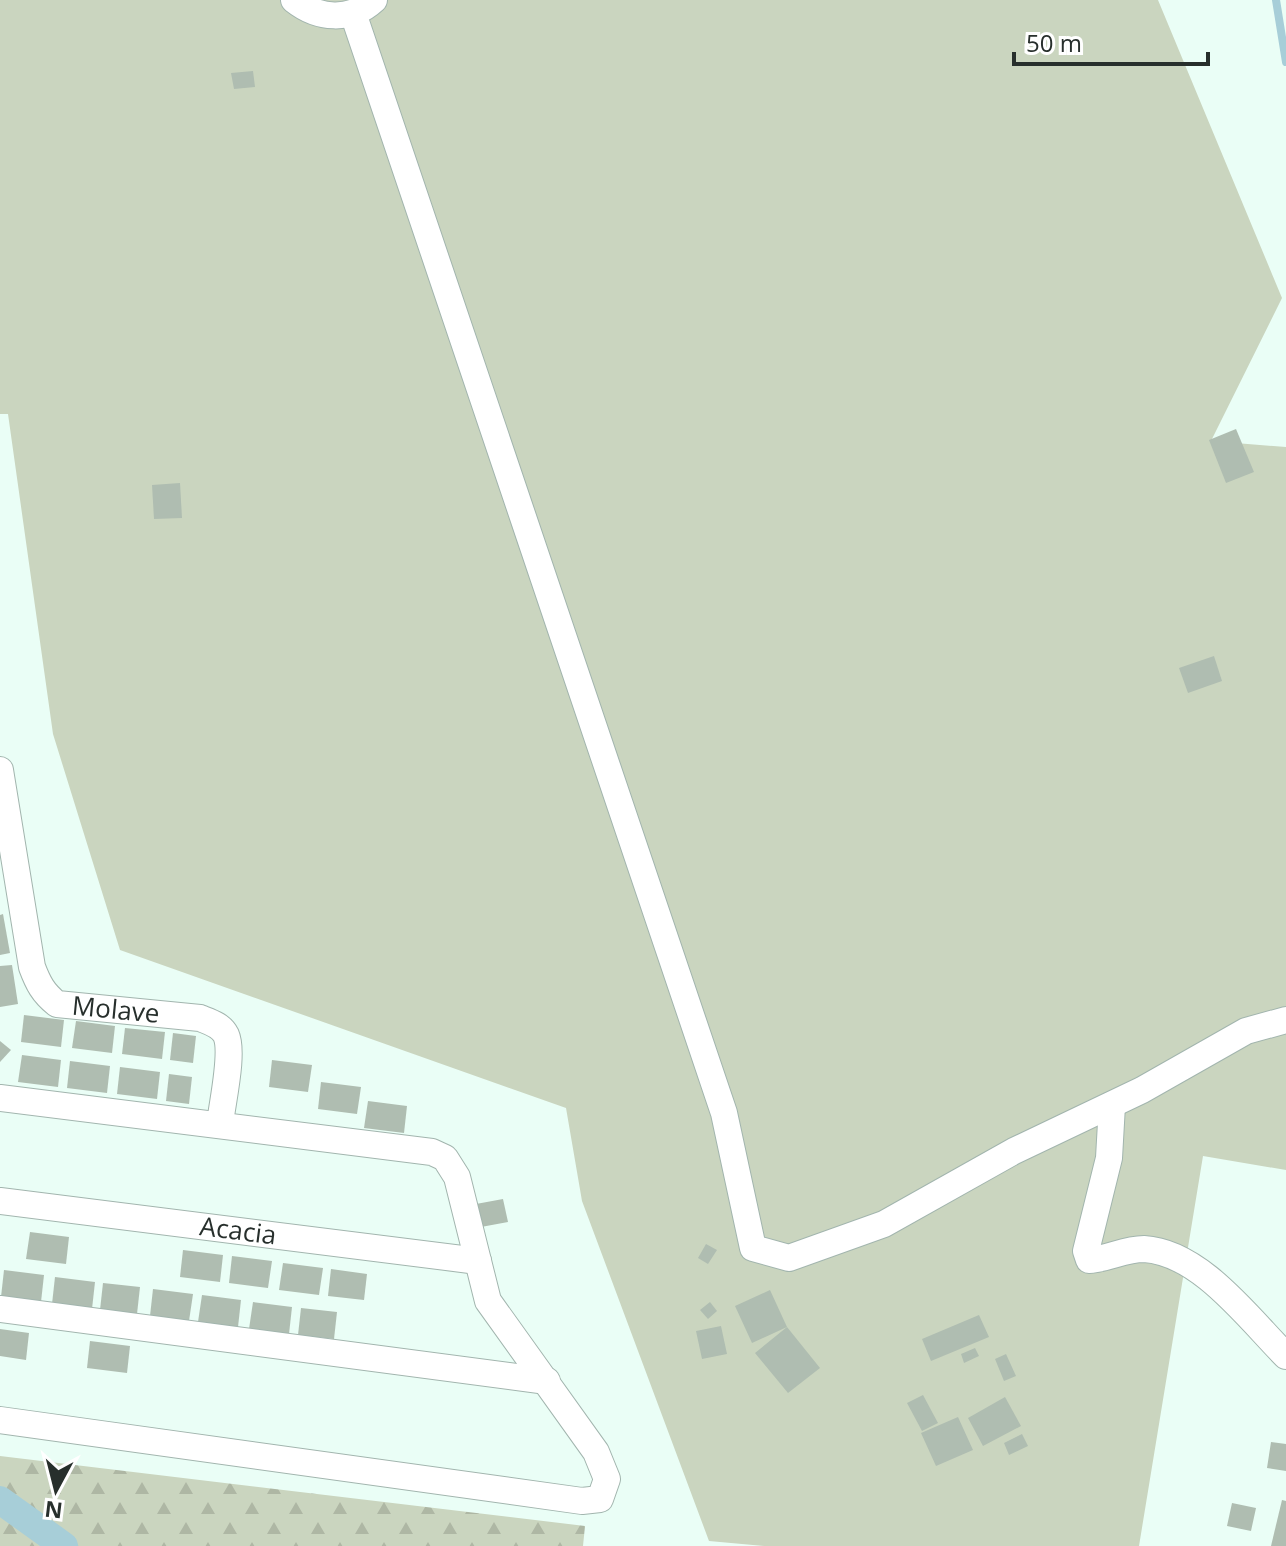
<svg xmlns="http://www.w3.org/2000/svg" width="1286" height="1546" viewBox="0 0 1286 1546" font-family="'Open Sans',sans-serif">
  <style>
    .grass { fill: #cad5bf }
    .forest { fill: url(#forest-firs) }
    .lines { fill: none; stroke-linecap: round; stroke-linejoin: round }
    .stream { stroke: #a7ced8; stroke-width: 8 }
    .canal { stroke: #a7ced8; stroke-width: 28 }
    .building { fill: #afbdb1 }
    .minor-casing { stroke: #a2b5ae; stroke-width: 28 }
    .minor { stroke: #fff; stroke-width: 26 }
    .labels { text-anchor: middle; stroke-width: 8; stroke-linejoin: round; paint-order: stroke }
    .street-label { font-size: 26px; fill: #272f2c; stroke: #fff }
  </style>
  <defs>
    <pattern id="forest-firs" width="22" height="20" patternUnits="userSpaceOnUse" patternTransform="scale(2)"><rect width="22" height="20" fill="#cad5bf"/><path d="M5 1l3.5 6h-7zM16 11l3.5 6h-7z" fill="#aeb7a4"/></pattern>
  </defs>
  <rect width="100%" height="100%" fill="#eafef6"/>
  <path class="grass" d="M 0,0 L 1158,0 L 1282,298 L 1211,441 L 1286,447 L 1286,1170 L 1203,1156 L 1139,1546 L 764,1546 L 709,1541 L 582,1201 L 566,1108 L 120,950 L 53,734 L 8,414 L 0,414 Z"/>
  <path class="forest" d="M 0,1456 L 585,1526 L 583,1546 L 0,1546 Z"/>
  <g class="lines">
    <path class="stream" d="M 1276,0 L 1286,62"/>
    <path class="canal" d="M 0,1500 L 64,1546"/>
  </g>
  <g class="building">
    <path d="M 253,71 L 255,87 L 234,89 L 231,73 Z"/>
    <path d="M 1236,429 L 1254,472 L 1226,483 L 1209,440 Z"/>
    <path d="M 180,483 L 182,518 L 154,519 L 152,485 Z"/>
    <path d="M 1214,656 L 1222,681 L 1188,693 L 1179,668 Z"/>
    <path d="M 3,914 L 10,953 L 0,955 L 0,915 Z"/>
    <path d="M 12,965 L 18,1004 L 0,1007 L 0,966 Z"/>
    <path d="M 24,1015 L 64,1020 L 61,1047 L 21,1042 Z"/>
    <path d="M 76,1021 L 115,1026 L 112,1053 L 72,1048 Z"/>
    <path d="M 125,1028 L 165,1032 L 162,1059 L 122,1054 Z"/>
    <path d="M 173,1033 L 196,1036 L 193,1063 L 170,1060 Z"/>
    <path d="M 0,1041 L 11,1050 L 0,1062 Z"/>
    <path d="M 22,1055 L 61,1060 L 58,1087 L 18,1082 Z"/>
    <path d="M 272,1060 L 312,1065 L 308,1092 L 269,1087 Z"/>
    <path d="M 70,1061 L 110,1066 L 107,1093 L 67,1088 Z"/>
    <path d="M 120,1067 L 160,1072 L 157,1099 L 117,1094 Z"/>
    <path d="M 169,1074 L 192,1077 L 189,1104 L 166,1101 Z"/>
    <path d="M 321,1082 L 361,1087 L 357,1114 L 318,1109 Z"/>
    <path d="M 368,1101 L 407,1106 L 404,1133 L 364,1128 Z"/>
    <path d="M 503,1199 L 508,1222 L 481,1227 L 476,1204 Z"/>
    <path d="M 30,1232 L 69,1237 L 66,1264 L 26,1259 Z"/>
    <path d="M 706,1244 L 717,1250 L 708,1264 L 698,1258 Z"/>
    <path d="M 183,1250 L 223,1255 L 220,1282 L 180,1277 Z"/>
    <path d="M 232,1256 L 272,1261 L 268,1288 L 229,1283 Z"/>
    <path d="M 283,1263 L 323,1268 L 319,1295 L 279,1290 Z"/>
    <path d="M 331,1269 L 367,1274 L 364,1300 L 328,1296 Z"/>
    <path d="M 4,1270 L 44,1275 L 41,1302 L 1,1297 Z"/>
    <path d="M 55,1277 L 95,1282 L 92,1309 L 52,1304 Z"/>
    <path d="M 103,1283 L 140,1287 L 137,1314 L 100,1310 Z"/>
    <path d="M 153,1289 L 193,1294 L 189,1321 L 150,1316 Z"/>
    <path d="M 770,1290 L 787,1327 L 752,1343 L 735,1306 Z"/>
    <path d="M 202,1295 L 241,1300 L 238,1327 L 198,1322 Z"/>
    <path d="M 253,1302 L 292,1307 L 289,1334 L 249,1329 Z"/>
    <path d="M 710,1302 L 717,1311 L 708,1319 L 700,1310 Z"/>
    <path d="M 301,1308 L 337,1312 L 334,1339 L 298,1335 Z"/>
    <path d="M 979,1315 L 989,1337 L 931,1361 L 922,1339 Z"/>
    <path d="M 721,1326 L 727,1354 L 702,1359 L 696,1331 Z"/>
    <path d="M 787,1327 L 820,1368 L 788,1393 L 755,1353 Z"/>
    <path d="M 0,1329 L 29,1333 L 26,1360 L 0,1356 Z"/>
    <path d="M 90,1341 L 130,1346 L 127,1373 L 87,1368 Z"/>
    <path d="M 975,1348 L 979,1356 L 964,1363 L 961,1354 Z"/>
    <path d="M 1006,1354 L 1016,1376 L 1004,1381 L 995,1359 Z"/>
    <path d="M 923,1395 L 938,1423 L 922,1431 L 907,1403 Z"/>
    <path d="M 1005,1397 L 1021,1426 L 983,1446 L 968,1418 Z"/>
    <path d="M 958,1417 L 973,1450 L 936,1466 L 921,1433 Z"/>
    <path d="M 1022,1434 L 1028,1446 L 1009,1455 L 1004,1443 Z"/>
    <path d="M 1271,1442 L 1286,1444 L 1286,1471 L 1267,1468 Z"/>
    <path d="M 1282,1500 L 1286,1501 L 1286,1546 L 1271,1546 Z"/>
    <path d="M 1232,1503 L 1256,1508 L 1251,1531 L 1227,1526 Z"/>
  </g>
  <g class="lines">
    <g class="minor-casing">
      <g id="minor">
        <path d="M 294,0 C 318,19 350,22 374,0"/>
        <path d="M 353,13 L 724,1113 L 753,1248 L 789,1258 L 884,1224 L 1014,1151 L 1142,1090 L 1246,1031 L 1286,1020"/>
        <path id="s1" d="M 0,770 L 32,967 C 38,983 43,993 57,1004 L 200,1018 C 210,1022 221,1025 226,1035 C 234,1053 222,1103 220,1124"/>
        <path d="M 0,1098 L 432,1152 L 445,1158 L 457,1177 L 488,1301 L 596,1452 L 607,1479 L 600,1499 L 582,1501 L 0,1420"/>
        <path d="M 1112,1105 L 1109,1158 L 1086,1251 L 1089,1260 C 1108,1259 1124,1249 1144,1249 C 1200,1252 1249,1319 1286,1356"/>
        <path id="s2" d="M 0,1201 L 478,1261"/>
        <path d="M 0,1309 L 547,1381"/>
      </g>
    </g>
    <use href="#minor" class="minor"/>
  </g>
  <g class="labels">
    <g class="street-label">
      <text dy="9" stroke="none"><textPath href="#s1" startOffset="304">Molave</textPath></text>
      <text dy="9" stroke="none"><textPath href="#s2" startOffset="240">Acacia</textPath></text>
    </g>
  </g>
  <g transform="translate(56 1490) rotate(187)" stroke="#ffffff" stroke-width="6" paint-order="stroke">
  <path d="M0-6L14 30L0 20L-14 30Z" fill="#272f2c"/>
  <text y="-12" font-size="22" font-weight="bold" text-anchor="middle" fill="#272f2c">N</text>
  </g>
  <path d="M1014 52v12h194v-12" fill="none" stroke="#272f2c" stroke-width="4"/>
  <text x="1026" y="52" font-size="24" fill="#272f2c" stroke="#ffffff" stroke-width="6" paint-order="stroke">50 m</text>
</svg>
